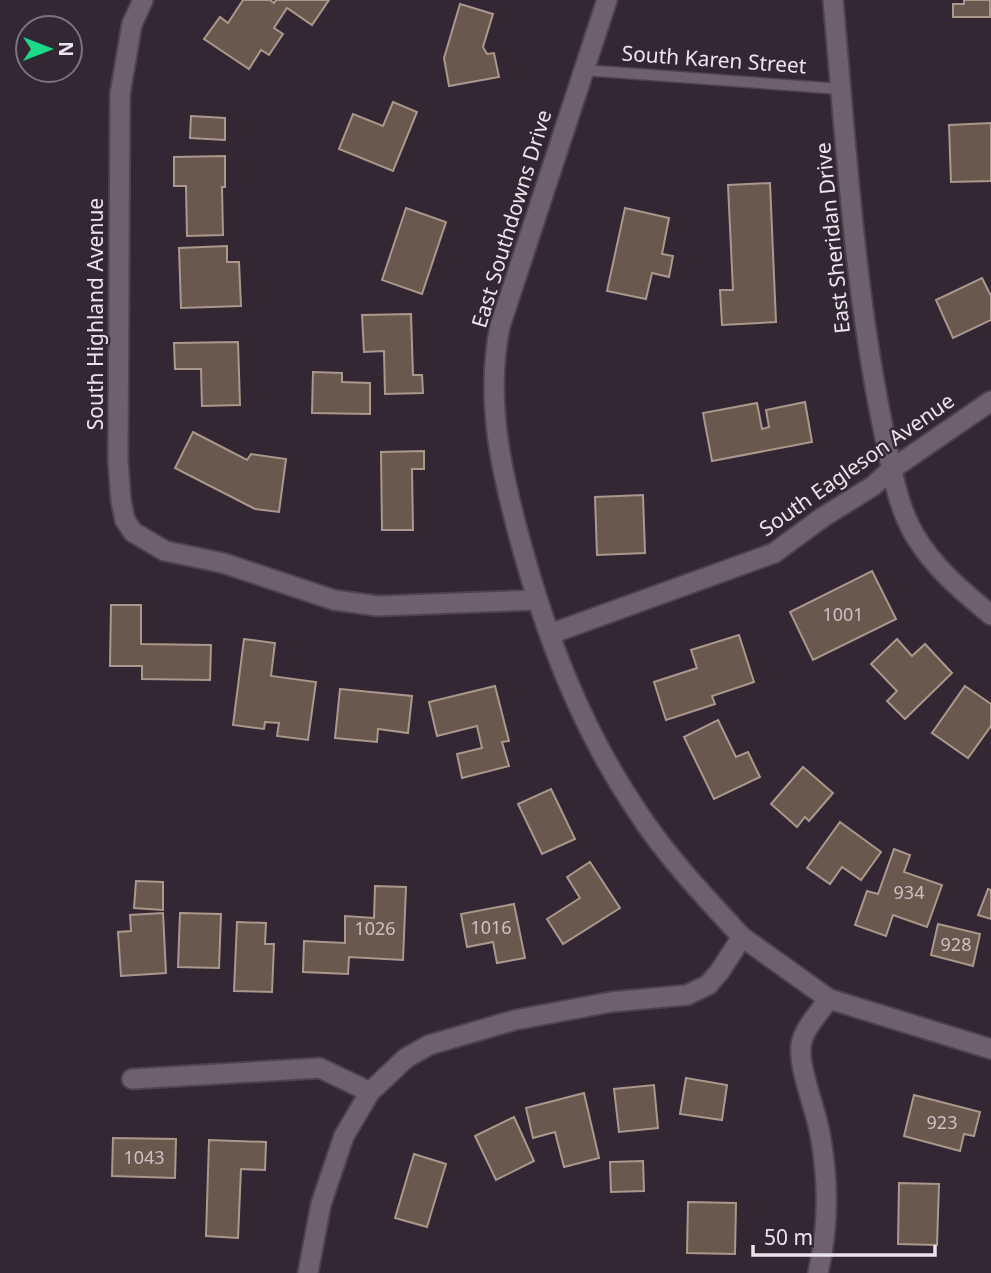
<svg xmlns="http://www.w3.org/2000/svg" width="991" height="1273" viewBox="0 0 991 1273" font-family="'Noto Sans',sans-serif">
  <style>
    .building { fill: #69584d; stroke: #aa988c; stroke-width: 2 }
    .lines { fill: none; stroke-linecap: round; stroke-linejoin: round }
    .service-casing { stroke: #4d434d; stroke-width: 13 }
    .minor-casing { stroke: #4d434d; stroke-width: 23 }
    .service { stroke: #6e606e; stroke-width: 10 }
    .minor { stroke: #6e606e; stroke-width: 19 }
    .labels { text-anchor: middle; stroke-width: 5; stroke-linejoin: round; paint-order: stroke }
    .number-label { font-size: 18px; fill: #cbc1c5 }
    .street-label { font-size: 21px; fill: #ece4ed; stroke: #332734 }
  </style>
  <rect width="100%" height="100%" fill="#332734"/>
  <g class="building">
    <path d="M 243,0 L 270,0 L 274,3 L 276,0 L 329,0 L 312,25 L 287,8 L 274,28 L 283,34 L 269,55 L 261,50 L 249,69 L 204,39 L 220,17 L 228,23 Z"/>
    <path d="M 964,0 L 990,0 L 990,17 L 953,17 L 953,4 L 964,4 Z"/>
    <path d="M 460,4 L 493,14 L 483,47 L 487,54 L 494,53 L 499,77 L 449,86 L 444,58 Z"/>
    <path d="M 393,102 L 417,112 L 393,171 L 339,149 L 353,114 L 383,126 Z"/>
    <path d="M 191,116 L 225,118 L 225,140 L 190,138 Z"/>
    <path d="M 991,123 L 991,181 L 951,182 L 949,125 Z"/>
    <path d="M 225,156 L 225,187 L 222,187 L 223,235 L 187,236 L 186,186 L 174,186 L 174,157 Z"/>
    <path d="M 770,183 L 776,322 L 722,325 L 720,290 L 733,290 L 728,185 Z"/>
    <path d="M 406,208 L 446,222 L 422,294 L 382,280 Z"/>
    <path d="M 625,208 L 669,218 L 662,254 L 673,256 L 669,277 L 652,273 L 646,299 L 607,291 Z"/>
    <path d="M 227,246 L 227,262 L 239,262 L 241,306 L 181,308 L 179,248 Z"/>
    <path d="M 982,278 L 991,296 L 991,320 L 953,338 L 936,300 Z"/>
    <path d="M 411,314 L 413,375 L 422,375 L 423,393 L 385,394 L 384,351 L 364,352 L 362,315 Z"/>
    <path d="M 238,342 L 240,405 L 202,406 L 201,369 L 175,369 L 174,343 Z"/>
    <path d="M 313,372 L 342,373 L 342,382 L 370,383 L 370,414 L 312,413 Z"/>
    <path d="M 805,402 L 812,442 L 712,461 L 703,413 L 757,403 L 762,429 L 769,427 L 766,410 Z"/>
    <path d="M 193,432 L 247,460 L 251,454 L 286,459 L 279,512 L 255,509 L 175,468 Z"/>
    <path d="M 424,451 L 424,469 L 412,469 L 413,530 L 382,530 L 381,452 Z"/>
    <path d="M 643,495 L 645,553 L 597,555 L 595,497 Z"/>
    <path d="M 872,571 L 896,619 L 813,660 L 790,612 Z"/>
    <path d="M 111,605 L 141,605 L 141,644 L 211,645 L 210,680 L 142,679 L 142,666 L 110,666 Z"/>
    <path d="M 739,635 L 754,682 L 712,696 L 715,704 L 666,720 L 654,682 L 697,668 L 691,650 Z"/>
    <path d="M 244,639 L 275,643 L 271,676 L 316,682 L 308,740 L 277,736 L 279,723 L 265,722 L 264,729 L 233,725 Z"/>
    <path d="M 897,639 L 912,656 L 925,644 L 952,673 L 905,719 L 887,701 L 897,691 L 871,664 Z"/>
    <path d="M 495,686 L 509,741 L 502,742 L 509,766 L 462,778 L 457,754 L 482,748 L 477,726 L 437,736 L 429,702 Z"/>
    <path d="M 965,686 L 991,704 L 991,726 L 968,758 L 932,733 Z"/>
    <path d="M 340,689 L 412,696 L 408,733 L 378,729 L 377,742 L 335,738 Z"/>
    <path d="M 718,720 L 736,757 L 748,752 L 760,777 L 714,799 L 684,737 Z"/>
    <path d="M 803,767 L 833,793 L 809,821 L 805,817 L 797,827 L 771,804 Z"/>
    <path d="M 551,789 L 575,839 L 542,854 L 518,804 Z"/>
    <path d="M 840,822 L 881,852 L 861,880 L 842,867 L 830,884 L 807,868 Z"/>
    <path d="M 894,849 L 910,855 L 904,872 L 942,885 L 927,927 L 893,915 L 886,936 L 855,925 L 867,891 L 878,894 Z"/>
    <path d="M 590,862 L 620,908 L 563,944 L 547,919 L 580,898 L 567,877 Z"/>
    <path d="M 136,881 L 163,882 L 163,910 L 134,908 Z"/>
    <path d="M 375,886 L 406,887 L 403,960 L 349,957 L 348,974 L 303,972 L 304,941 L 345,943 L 345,916 L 374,918 Z"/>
    <path d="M 988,889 L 991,890 L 991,919 L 978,915 Z"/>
    <path d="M 514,904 L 525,958 L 497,963 L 493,942 L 467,947 L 461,914 Z"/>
    <path d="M 163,913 L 166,973 L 121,976 L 118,932 L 131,931 L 130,915 Z"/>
    <path d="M 180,913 L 221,914 L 219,968 L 178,967 Z"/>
    <path d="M 237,922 L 266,923 L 265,944 L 274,944 L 272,992 L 234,991 Z"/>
    <path d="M 938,924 L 980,934 L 973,966 L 931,955 Z"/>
    <path d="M 686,1078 L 727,1085 L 722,1120 L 680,1114 Z"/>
    <path d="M 654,1085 L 658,1128 L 619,1132 L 614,1089 Z"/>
    <path d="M 584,1093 L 599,1158 L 564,1167 L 555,1132 L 533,1138 L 526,1108 Z"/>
    <path d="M 914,1095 L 980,1112 L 974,1136 L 964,1134 L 960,1151 L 904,1136 Z"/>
    <path d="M 514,1117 L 534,1161 L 496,1180 L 475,1136 Z"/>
    <path d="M 113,1138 L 176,1139 L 175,1178 L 112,1176 Z"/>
    <path d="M 209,1140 L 266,1142 L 265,1170 L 241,1169 L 238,1238 L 206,1236 Z"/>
    <path d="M 414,1154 L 446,1164 L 427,1227 L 395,1218 Z"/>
    <path d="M 643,1161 L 644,1191 L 611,1192 L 610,1162 Z"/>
    <path d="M 899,1183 L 939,1184 L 937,1245 L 898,1244 Z"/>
    <path d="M 688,1202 L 736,1203 L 735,1254 L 687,1253 Z"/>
  </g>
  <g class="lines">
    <g class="service-casing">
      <path id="service" d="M 583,70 L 841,89"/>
    </g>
    <g class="minor-casing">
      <g id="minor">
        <path d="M 143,0 L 132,24 L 120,94 L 118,460 L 121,501 L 125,520 L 133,532 L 165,551 L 223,563 L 334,600 L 378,606 L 537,600"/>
        <path d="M 607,0 L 500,326 C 485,399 501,470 520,540 C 546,636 581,728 637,811 C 667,857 705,897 742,937"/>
        <path d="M 833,0 C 846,143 854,287 883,428 C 891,463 896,503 914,534 C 933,567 962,591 991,615"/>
        <path d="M 550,634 L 774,553 L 823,517 L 873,486 L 892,469 L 991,401"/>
        <path d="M 132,1079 L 320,1068 L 370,1092"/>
        <path d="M 308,1273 L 321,1204 L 344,1136 L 370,1092 L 406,1058 L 429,1045 L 515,1020 L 611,1002 L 687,995 L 708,985 L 720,971 L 742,937 L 829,999 L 991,1049"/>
        <path d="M 818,1273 C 829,1226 829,1182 820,1134 C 816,1110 798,1067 801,1045 C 804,1028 819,1013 829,999"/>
      </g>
    </g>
    <use href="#service" class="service"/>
    <use href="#minor" class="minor"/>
  </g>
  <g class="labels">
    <g class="number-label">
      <text x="843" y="621">1001</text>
      <text x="909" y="899">934</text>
      <text x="491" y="934">1016</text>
      <text x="375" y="935">1026</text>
      <text x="956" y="951">928</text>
      <text x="942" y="1129">923</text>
      <text x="144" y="1164">1043</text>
    </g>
    <g class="street-label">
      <text transform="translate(714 60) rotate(4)" y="7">South Karen Street</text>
      <text transform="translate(512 219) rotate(-73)" y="7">East Southdowns Drive</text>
      <text transform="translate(833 238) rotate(-96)" y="7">East Sheridan Drive</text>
      <text transform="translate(96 314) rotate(-90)" y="7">South Highland Avenue</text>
      <text transform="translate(857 465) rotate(-35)" y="7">South Eagleson Avenue</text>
    </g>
  </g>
  <g transform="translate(49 49) rotate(90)"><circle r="33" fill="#332734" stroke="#7d737e" stroke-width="2"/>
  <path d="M0-5L12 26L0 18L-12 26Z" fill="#1ad988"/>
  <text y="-10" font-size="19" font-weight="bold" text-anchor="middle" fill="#ece4ed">N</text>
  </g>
  <path d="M753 1245v10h182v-10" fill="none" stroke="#ece4ed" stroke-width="3.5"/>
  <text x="764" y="1245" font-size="21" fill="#ece4ed" stroke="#332734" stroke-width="5" paint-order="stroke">50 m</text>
</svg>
